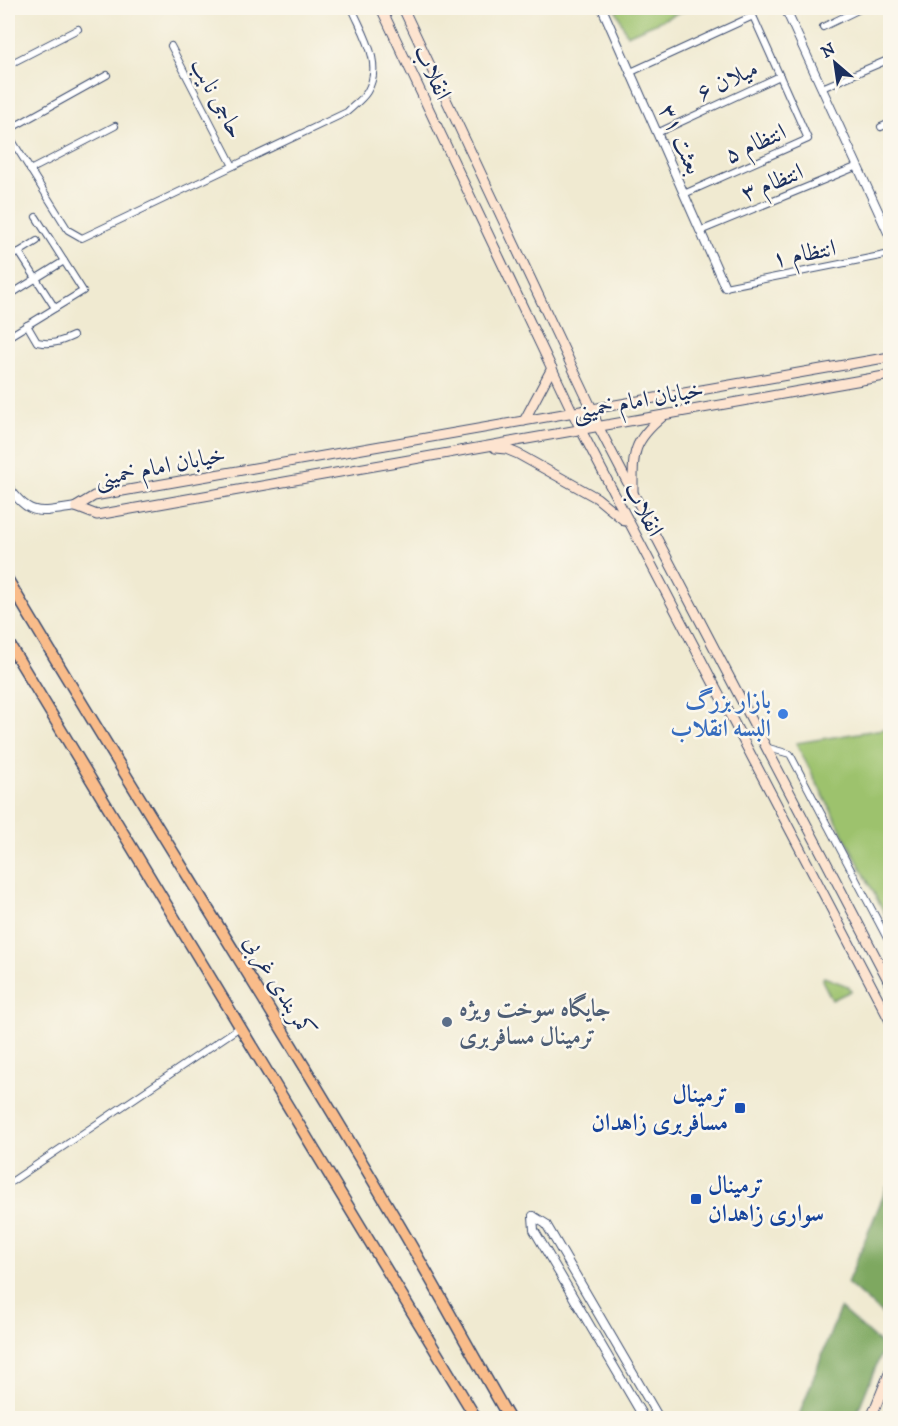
<svg xmlns="http://www.w3.org/2000/svg" width="898" height="1426" viewBox="0 0 898 1426" font-family="'IM FELL DW Pica',Amiri,serif">
  <style>
    .green { fill: #9dc26d; stroke: #5c7866; stroke-width: 1.5 }
    .forest { fill: #7ea860; stroke: #4c6c5f; stroke-width: 1.5 }
    .lines { fill: none; stroke-linecap: round; stroke-linejoin: round }
    .minor-casing { stroke: #3b4b6f; stroke-width: 8 }
    .tertiary-casing { stroke: #3b4b6f; stroke-width: 10 }
    .secondary-casing { stroke: #3b4b6f; stroke-width: 11 }
    .trunk-casing { stroke: #3b4b6f; stroke-width: 13 }
    .minor { stroke: #fff; stroke-width: 6 }
    .tertiary { stroke: #fff; stroke-width: 8 }
    .secondary { stroke: #fde4d0; stroke-width: 9 }
    .trunk { stroke: #f9bc8a; stroke-width: 10 }
    .shop-dot { fill: #3f7fe0; stroke: #fbf7ec; stroke-width: 2 }
    .service-dot { fill: #5c6f8a; stroke: #fbf7ec; stroke-width: 2 }
    .transit-dot { fill: #1a4fb4; stroke: #fbf7ec; stroke-width: 2 }
    .labels { text-anchor: middle; stroke-width: 5; stroke-linejoin: round; paint-order: stroke }
    .street-label { font-size: 24px; fill: #1b2f5e; stroke: #fbf7ec }
    .shop-label { font-size: 24px; font-weight: bold; fill: #366cbe; stroke: #fbf7ec; text-anchor: end }
    .service-label { font-size: 24px; font-weight: bold; fill: #4e5e75; stroke: #fbf7ec; text-anchor: start }
    .transit-label { font-size: 24px; font-weight: bold; fill: #164399; stroke: #fbf7ec; text-anchor: end }
  </style>
  <rect width="100%" height="100%" fill="#fbf7ec"/>
  <filter id="ink" filterUnits="userSpaceOnUse"><feTurbulence type="fractalNoise" baseFrequency=".0167" numOctaves="2"/><feDisplacementMap in="SourceGraphic" scale="12" xChannelSelector="R" yChannelSelector="G"/><feConvolveMatrix kernelMatrix="1 2 1 2 8 2 1 2 1" color-interpolation-filters="sRGB"/></filter>
  <filter id="wash" filterUnits="userSpaceOnUse"><feTurbulence type="fractalNoise" baseFrequency=".008" numOctaves="4" result="noise"/><feDisplacementMap in="SourceGraphic" scale="24" xChannelSelector="R" yChannelSelector="G"/><feGaussianBlur stdDeviation="1.35" result="paint"/><feColorMatrix in="noise" values="0 0 0 0 0 0 0 0 0 0 0 0 0 0 0 0 0 1.4 0 .05"/><feComposite in="paint" operator="in"/></filter>
  <g filter="url(#wash)">
    <rect width="100%" height="100%" fill="#f0ead1"/>
    <g class="green">
      <path d="M 615,8 L 690,8 L 627,35 Z"/>
      <path d="M 890,728 L 890,924 L 796,743 Z"/>
      <path d="M 824,977 L 848,986 L 851,991 L 832,1000 L 822,980 Z"/>
    </g>
    <g class="forest">
      <path d="M 887,1187 L 890,1189 L 890,1321 L 847,1283 Z"/>
      <path d="M 840,1308 L 884,1347 L 855,1418 L 798,1418 Z"/>
    </g>
  </g>
  <g filter="url(#ink)">
    <g class="lines">
      <g class="minor-casing">
        <g id="minor">
          <path d="M 823,27 L 862,8"/>
          <path d="M 171,46 L 233,166"/>
          <path d="M 8,65 L 78,29"/>
          <path d="M 631,72 L 753,16 L 808,139 L 684,194"/>
          <path d="M 822,88 L 890,59"/>
          <path d="M 881,127 L 890,123"/>
          <path d="M 8,130 L 107,75"/>
          <path d="M 657,133 L 780,76"/>
          <path d="M 8,134 L 68,230 L 82,238 L 347,112 C 353,106 362,100 367,92 C 384,64 363,34 352,8"/>
          <path d="M 30,170 L 115,126"/>
          <path d="M 700,231 L 858,166"/>
          <path d="M 19,252 L 55,308"/>
          <path d="M 8,259 L 37,241"/>
          <path d="M 725,287 L 890,254"/>
          <path d="M 8,296 L 64,261"/>
          <path d="M 27,325 L 37,342 C 51,345 60,342 73,336"/>
          <path d="M 8,337 L 83,291 L 36,217"/>
          <path d="M 765,747 L 790,754 L 890,944"/>
          <path d="M 8,1184 L 240,1027"/>
        </g>
      </g>
      <g class="tertiary-casing">
        <g id="tertiary">
          <path d="M 602,8 L 725,287"/>
          <path d="M 785,8 L 890,237"/>
          <path d="M 8,486 C 30,518 40,512 76,507"/>
          <path d="M 533,1216 L 546,1224 L 659,1418"/>
          <path d="M 533,1216 L 534,1230 L 644,1418"/>
        </g>
      </g>
      <g class="secondary-casing">
        <g id="secondary">
          <path d="M 381,8 L 581,430 L 890,1021"/>
          <path d="M 403,8 L 592,409 L 598,426 L 890,984"/>
          <path d="M 524,421 L 552,368"/>
          <path d="M 495,448 L 506,449 L 518,454 L 597,498 L 625,521"/>
          <path d="M 633,491 C 633,454 632,442 662,417"/>
          <path d="M 76,507 L 94,496 L 890,357"/>
          <path d="M 76,507 L 97,515 L 890,375"/>
          <path d="M 871,1418 L 890,1371"/>
        </g>
      </g>
      <g class="trunk-casing">
        <g id="trunk">
          <path d="M 8,580 C 131,788 262,992 385,1201 C 428,1272 467,1346 509,1418"/>
          <path d="M 8,642 L 476,1418"/>
        </g>
      </g>
      <use href="#minor" class="minor"/>
      <use href="#tertiary" class="tertiary"/>
      <use href="#secondary" class="secondary"/>
      <use href="#trunk" class="trunk"/>
    </g>
  </g>
  <circle class="shop-dot" cx="783" cy="714" r="6"/>
  <circle class="service-dot" cx="447" cy="1022" r="6"/>
  <g class="transit-dot">
    <rect x="734" y="1102" width="12" height="12" rx="3"/>
    <rect x="690" y="1193" width="12" height="12" rx="3"/>
  </g>
  <g class="labels">
    <g class="street-label">
      <text transform="translate(433 72) rotate(65)" y="8">انقلاب</text>
      <text transform="translate(727 80) rotate(-25)" y="8">میلان ۶</text>
      <text transform="translate(218 98) rotate(62)" y="8">حاجی نایب</text>
      <text transform="translate(681 139) rotate(66)" y="8">بعثت ۳۱</text>
      <text transform="translate(755 143) rotate(-24)" y="8">انتظام ۵</text>
      <text transform="translate(772 182) rotate(-22)" y="8">انتظام ۳</text>
      <text transform="translate(804 253) rotate(-11)" y="8">انتظام ۱</text>
      <text transform="translate(638 400) rotate(-10)" y="8">خیابان امام خمینی</text>
      <text transform="translate(160 466) rotate(-11)" y="8">خیابان امام خمینی</text>
      <text transform="translate(644 509) rotate(62)" y="8">انقلاب</text>
      <text transform="translate(280 986) rotate(59)" y="8">کمربندی غربی</text>
    </g>
    <g class="shop-label">
      <text x="771" y="708">بازار بزرگ<tspan x="771" dy="28">البسه انقلاب</tspan></text>
    </g>
    <g class="service-label">
      <text x="459" y="1016">جایگاه سوخت ویژه<tspan x="459" dy="28">ترمینال مسافربری</tspan></text>
    </g>
    <g class="transit-label">
      <text x="728" y="1102">ترمینال<tspan x="728" dy="28">مسافربری زاهدان</tspan></text>
      <text x="708" y="1193" text-anchor="start">ترمینال<tspan x="708" dy="28">سواری زاهدان</tspan></text>
    </g>
  </g>
  <rect width="898" height="1426" fill="none" stroke="#fbf7ec" stroke-width="30"/>
  <g transform="translate(835 63) rotate(331)" stroke="#fbf7ec" stroke-width="4.5" paint-order="stroke">
  <path d="M0-4.5L10 22L0 15L-10 22Z" fill="#1b2f5e"/>
  <text y="-9" font-size="16" font-weight="bold" text-anchor="middle" fill="#1b2f5e">N</text>
  </g>
</svg>
